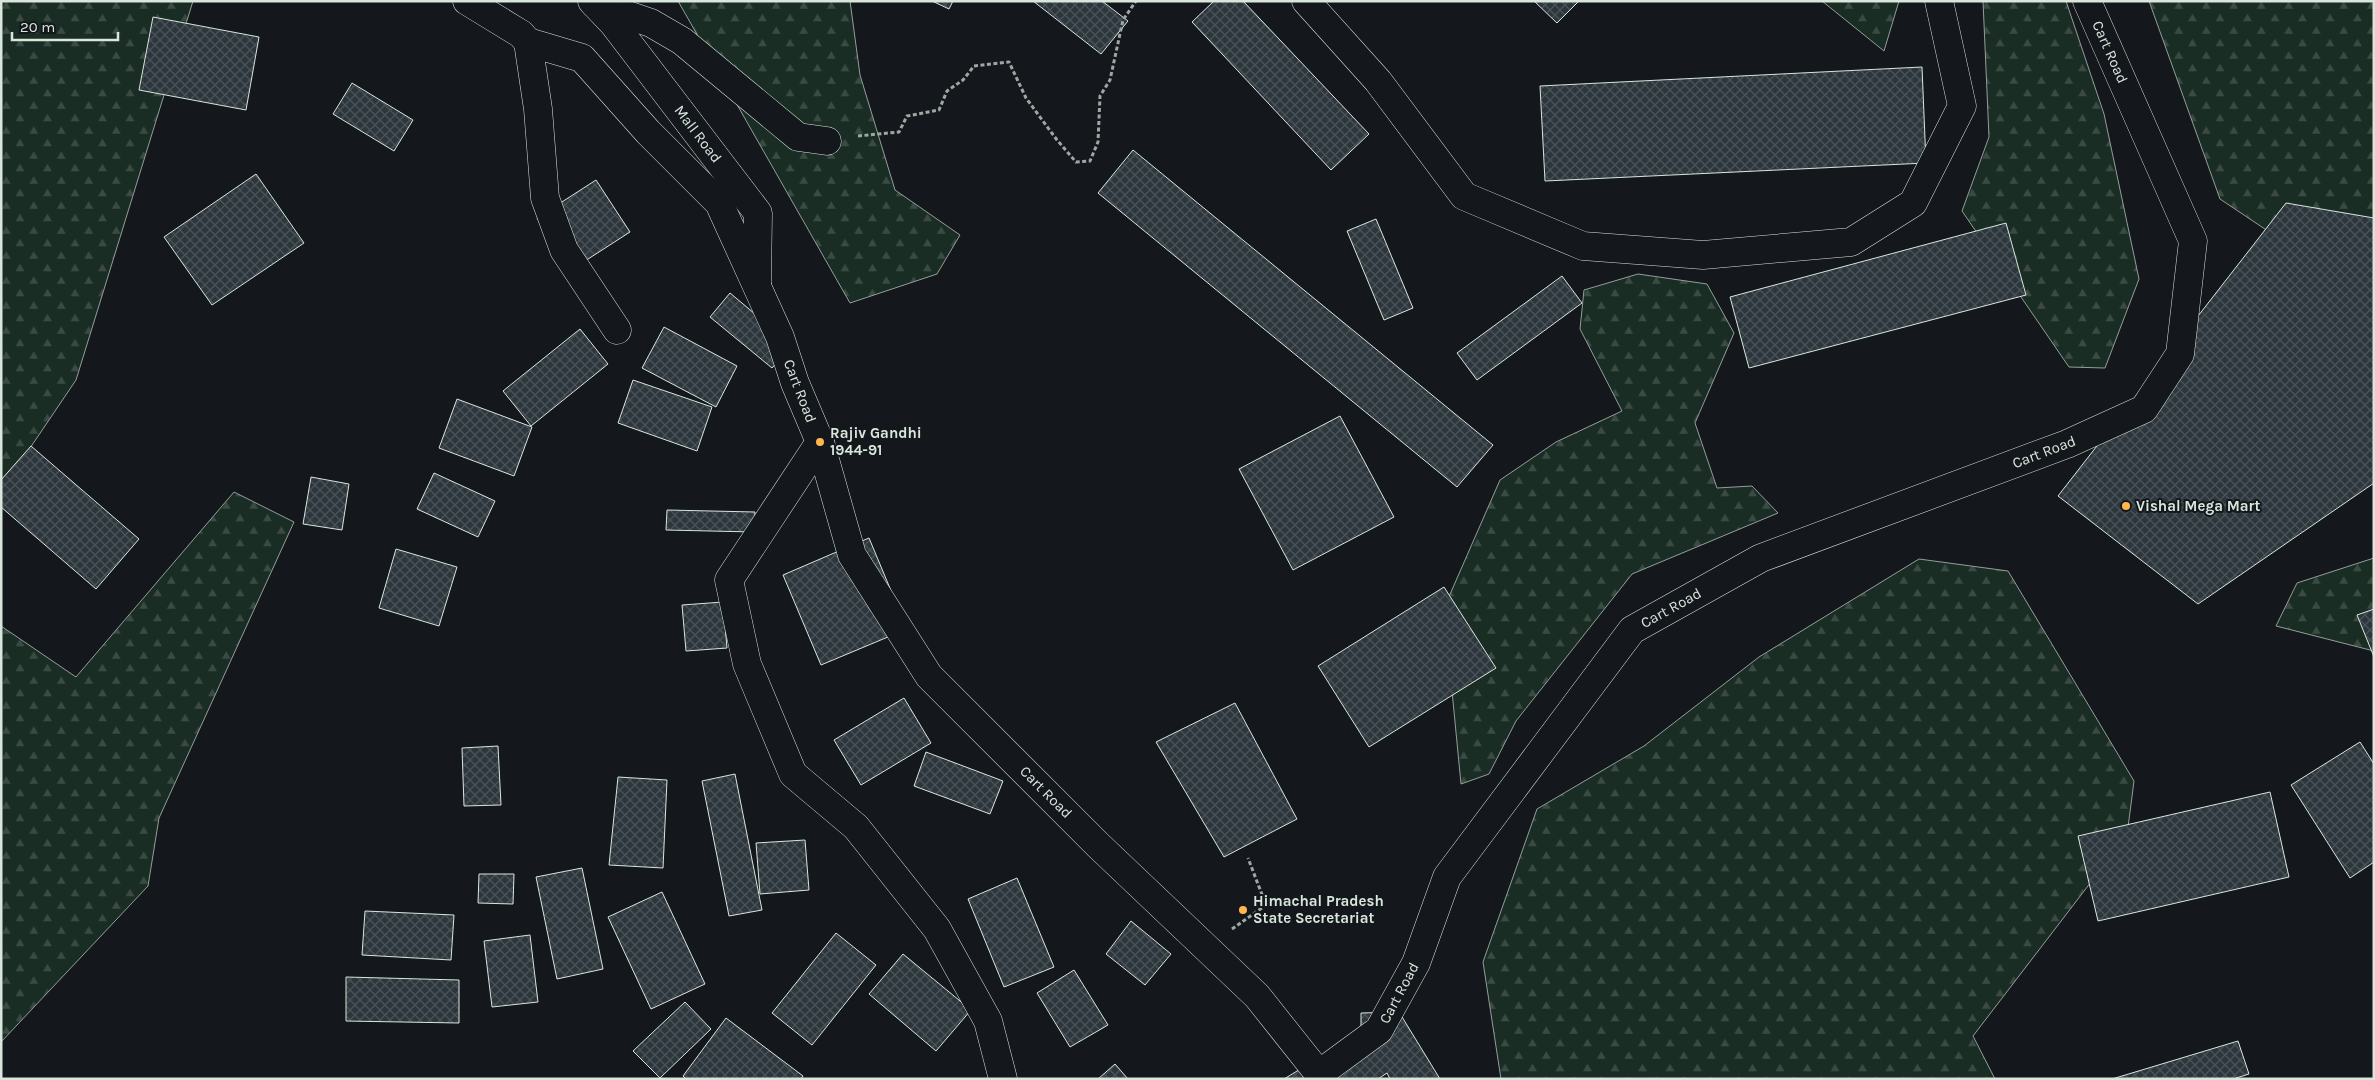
<svg xmlns="http://www.w3.org/2000/svg" width="2375" height="1080" viewBox="0 0 2375 1080" font-family="Karla,sans-serif">
  <style>
    .forest { fill: url(#forest-firs); stroke: #939e99 }
    .building { fill: url(#building-cross-hatch); stroke: #d8e6dc }
    .lines { fill: none; stroke-linecap: round; stroke-linejoin: round }
    .minor-casing { stroke: #d8e6dc; stroke-width: 29 }
    .tertiary-casing { stroke: #d8e6dc; stroke-width: 29 }
    .secondary-casing { stroke: #d8e6dc; stroke-width: 29 }
    .path { stroke: #9da8a2; stroke-width: 3; stroke-dasharray: 4 2.5; stroke-linecap: butt }
    .minor { stroke: #14181c; stroke-width: 28 }
    .tertiary { stroke: #14181c; stroke-width: 28 }
    .secondary { stroke: #14181c; stroke-width: 28 }
    .poi-dot { fill: #ffb74d; stroke: #14181c; stroke-width: 2 }
    .labels { text-anchor: middle; stroke-width: 4; stroke-linejoin: round; paint-order: stroke }
    .street-label { font-size: 15px; fill: #d8e6dc; stroke: #14181c }
    .poi-label { font-size: 15px; font-weight: bold; fill: #d8e6dc; stroke: #14181c; text-anchor: start }
  </style>
  <defs>
    <pattern id="forest-firs" width="22" height="20" patternUnits="userSpaceOnUse" patternTransform="scale(1.25)"><rect width="22" height="20" fill="#1a2d24"/><path d="M5 1l3.5 6h-7zM16 11l3.5 6h-7z" fill="#3b4b43"/></pattern>
    <pattern id="building-cross-hatch" width="8" height="8" patternUnits="userSpaceOnUse" patternTransform="scale(1.25)"><rect width="8" height="8" fill="#2c363c"/><path d="M0 0l8 8M0 8l8-8" fill="none" stroke="#4a5358"/></pattern>
  </defs>
  <rect width="100%" height="100%" fill="#14181c"/>
  <g class="forest">
    <path d="M 1,1 L 193,1 L 76,380 L 1,491 Z"/>
    <path d="M 678,1 L 850,1 L 860,75 L 895,190 L 960,235 L 937,274 L 850,303 Z"/>
    <path d="M 1822,1 L 1899,1 L 1884,51 Z"/>
    <path d="M 1983,1 L 2066,1 L 2104,114 L 2139,279 L 2105,368 L 2069,367 L 1962,211 L 1989,137 Z"/>
    <path d="M 2149,1 L 2374,1 L 2374,302 L 2220,199 Z"/>
    <path d="M 1638,274 L 1707,284 L 1734,333 L 1695,423 L 1717,488 L 1752,486 L 1778,513 L 1632,574 L 1516,721 L 1489,774 L 1461,784 L 1444,608 L 1500,480 L 1556,442 L 1622,411 L 1580,329 L 1584,290 Z"/>
    <path d="M 234,492 L 294,522 L 159,818 L 148,886 L 1,1042 L 1,626 L 76,677 Z"/>
    <path d="M 2374,558 L 2374,651 L 2276,626 L 2297,583 Z"/>
    <path d="M 1919,559 L 2008,571 L 2134,781 L 2127,835 L 1973,1036 L 1995,1079 L 1501,1079 L 1483,962 L 1537,809 L 1644,746 L 1759,657 Z"/>
  </g>
  <g class="building">
    <path d="M 932,1 L 953,1 L 949,9 Z"/>
    <path d="M 1033,1 L 1102,1 L 1128,21 L 1101,54 Z"/>
    <path d="M 1214,1 L 1243,1 L 1369,134 L 1331,170 L 1192,22 Z"/>
    <path d="M 1534,1 L 1579,1 L 1557,23 Z"/>
    <path d="M 153,17 L 259,37 L 246,110 L 139,90 Z"/>
    <path d="M 1922,67 L 1926,163 L 1545,181 L 1540,86 Z"/>
    <path d="M 352,83 L 413,120 L 394,151 L 333,114 Z"/>
    <path d="M 1133,150 L 1493,445 L 1457,487 L 1098,193 Z"/>
    <path d="M 256,174 L 304,243 L 212,305 L 164,237 Z"/>
    <path d="M 596,180 L 630,232 L 571,270 L 537,218 Z"/>
    <path d="M 2286,203 L 2374,218 L 2374,483 L 2198,604 L 2058,496 Z"/>
    <path d="M 1376,219 L 1413,308 L 1384,320 L 1347,231 Z"/>
    <path d="M 2006,223 L 2026,295 L 1749,368 L 1730,297 Z"/>
    <path d="M 1562,276 L 1582,303 L 1477,380 L 1457,353 Z"/>
    <path d="M 730,293 L 792,345 L 772,368 L 710,317 Z"/>
    <path d="M 664,327 L 737,366 L 716,407 L 642,368 Z"/>
    <path d="M 580,329 L 608,364 L 531,426 L 503,391 Z"/>
    <path d="M 633,380 L 712,407 L 697,451 L 618,423 Z"/>
    <path d="M 457,399 L 532,427 L 514,476 L 439,448 Z"/>
    <path d="M 1340,416 L 1394,517 L 1293,570 L 1239,469 Z"/>
    <path d="M 31,446 L 139,539 L 96,589 L 1,507 L 1,480 Z"/>
    <path d="M 434,473 L 495,501 L 478,537 L 417,509 Z"/>
    <path d="M 311,477 L 349,484 L 342,530 L 303,524 Z"/>
    <path d="M 667,510 L 755,512 L 754,532 L 666,530 Z"/>
    <path d="M 869,538 L 907,629 L 821,665 L 783,575 Z"/>
    <path d="M 396,549 L 457,567 L 439,626 L 379,608 Z"/>
    <path d="M 1444,587 L 1496,668 L 1369,747 L 1318,666 Z"/>
    <path d="M 723,602 L 727,648 L 686,651 L 682,605 Z"/>
    <path d="M 2374,609 L 2374,657 L 2357,615 Z"/>
    <path d="M 904,698 L 931,743 L 861,785 L 834,740 Z"/>
    <path d="M 1235,703 L 1297,819 L 1224,857 L 1156,742 Z"/>
    <path d="M 2360,742 L 2374,764 L 2374,862 L 2350,878 L 2291,785 Z"/>
    <path d="M 498,746 L 501,805 L 464,806 L 462,748 Z"/>
    <path d="M 926,752 L 1003,781 L 990,814 L 914,786 Z"/>
    <path d="M 735,774 L 762,910 L 729,916 L 702,781 Z"/>
    <path d="M 618,777 L 667,780 L 663,868 L 609,865 Z"/>
    <path d="M 2270,792 L 2289,877 L 2098,921 L 2078,836 Z"/>
    <path d="M 805,840 L 809,890 L 760,894 L 756,843 Z"/>
    <path d="M 582,868 L 603,969 L 557,979 L 536,877 Z"/>
    <path d="M 479,874 L 514,874 L 513,904 L 478,903 Z"/>
    <path d="M 1017,878 L 1054,967 L 1004,987 L 968,899 Z"/>
    <path d="M 662,892 L 705,984 L 651,1009 L 608,917 Z"/>
    <path d="M 365,911 L 454,915 L 451,960 L 362,955 Z"/>
    <path d="M 1131,921 L 1171,954 L 1145,985 L 1106,954 Z"/>
    <path d="M 836,933 L 876,965 L 812,1045 L 772,1013 Z"/>
    <path d="M 530,935 L 538,1002 L 492,1007 L 484,941 Z"/>
    <path d="M 903,954 L 971,1010 L 936,1051 L 869,994 Z"/>
    <path d="M 1074,970 L 1108,1025 L 1070,1047 L 1037,993 Z"/>
    <path d="M 346,977 L 459,980 L 459,1023 L 346,1021 Z"/>
    <path d="M 685,1002 L 711,1029 L 660,1078 L 633,1051 Z"/>
    <path d="M 1399,1012 L 1440,1079 L 1390,1079 L 1387,1073 L 1378,1079 L 1284,1079 L 1361,1032 L 1361,1013 Z"/>
    <path d="M 726,1018 L 803,1076 L 801,1079 L 686,1079 L 683,1076 Z"/>
    <path d="M 2238,1041 L 2249,1074 L 2233,1079 L 2112,1079 Z"/>
    <path d="M 1115,1064 L 1128,1079 L 1098,1079 Z"/>
  </g>
  <g class="lines">
    <g class="minor-casing">
      <g id="minor">
        <path d="M 1306,1 L 1378,81 L 1464,196 L 1583,246 L 1703,255 L 1851,242 L 1913,203 L 1962,106 L 1939,1"/>
        <path d="M 595,4 L 651,23 L 682,41 L 798,137 L 827,141"/>
        <path d="M 528,42 L 538,109 L 545,198 L 564,250 L 617,330"/>
      </g>
    </g>
    <g class="tertiary-casing">
      <g id="tertiary">
        <path d="M 592,1 L 613,23 L 758,213 L 757,284"/>
        <path d="M 820,442 L 729,580 L 747,664 L 793,774 L 856,827 L 937,929 L 988,1021 L 1003,1079"/>
      </g>
    </g>
    <g class="secondary-casing">
      <path id="secondary" d="M 467,1 L 521,34 L 528,42 L 582,58 L 648,132 L 719,203 L 780,337 L 795,383 L 820,442 L 852,555 L 929,676 L 1098,845 L 1257,996 L 1319,1074 L 1379,1030 L 1416,963 L 1447,877 L 1632,630 L 1761,558 L 2067,444 L 2144,409 L 2180,354 L 2193,241 L 2087,1"/>
    </g>
    <g class="path">
      <path d="M 858,136 L 899,132 L 907,116 L 939,110 L 947,91 L 963,80 L 974,66 L 1009,62 L 1026,98 L 1057,140 L 1076,162 L 1090,161 L 1098,142 L 1100,96 L 1110,80 L 1123,20 L 1136,1"/>
      <path d="M 1232,929 L 1266,905 L 1248,858"/>
    </g>
    <use href="#minor" class="minor"/>
    <use href="#tertiary" class="tertiary"/>
    <use href="#secondary" class="secondary"/>
  </g>
  <g class="poi-dot">
    <circle cx="820" cy="442" r="5"/>
    <circle cx="2126" cy="506" r="5"/>
    <circle cx="1243" cy="910" r="5"/>
  </g>
  <g class="labels">
    <g class="street-label">
      <text transform="translate(2110 52) rotate(66)" y="5">Cart Road</text>
      <text transform="translate(698 134) rotate(53)" y="5">Mall Road</text>
      <text transform="translate(800 391) rotate(69)" y="5">Cart Road</text>
      <text transform="translate(2044 452) rotate(-21)" y="5">Cart Road</text>
      <text transform="translate(1671 608) rotate(-29)" y="5">Cart Road</text>
      <text transform="translate(1046 792) rotate(45)" y="5">Cart Road</text>
      <text transform="translate(1399 993) rotate(-62)" y="5">Cart Road</text>
    </g>
    <g class="poi-label">
      <text x="830" y="438">Rajiv Gandhi<tspan x="830" dy="17">1944-91</tspan></text>
      <text x="2136" y="511">Vishal Mega Mart</text>
      <text x="1253" y="906">Himachal Pradesh<tspan x="1253" dy="17">State Secretariat</tspan></text>
    </g>
  </g>
  <rect width="2375" height="1080" fill="none" stroke="#d8e6dc" stroke-width="5"/>
  <path d="M12 32v8h106v-8" fill="none" stroke="#d8e6dc" stroke-width="2.5"/>
  <text x="20" y="32" font-size="15" fill="#d8e6dc" stroke="#14181c" stroke-width="4" paint-order="stroke">20 m</text>
</svg>
